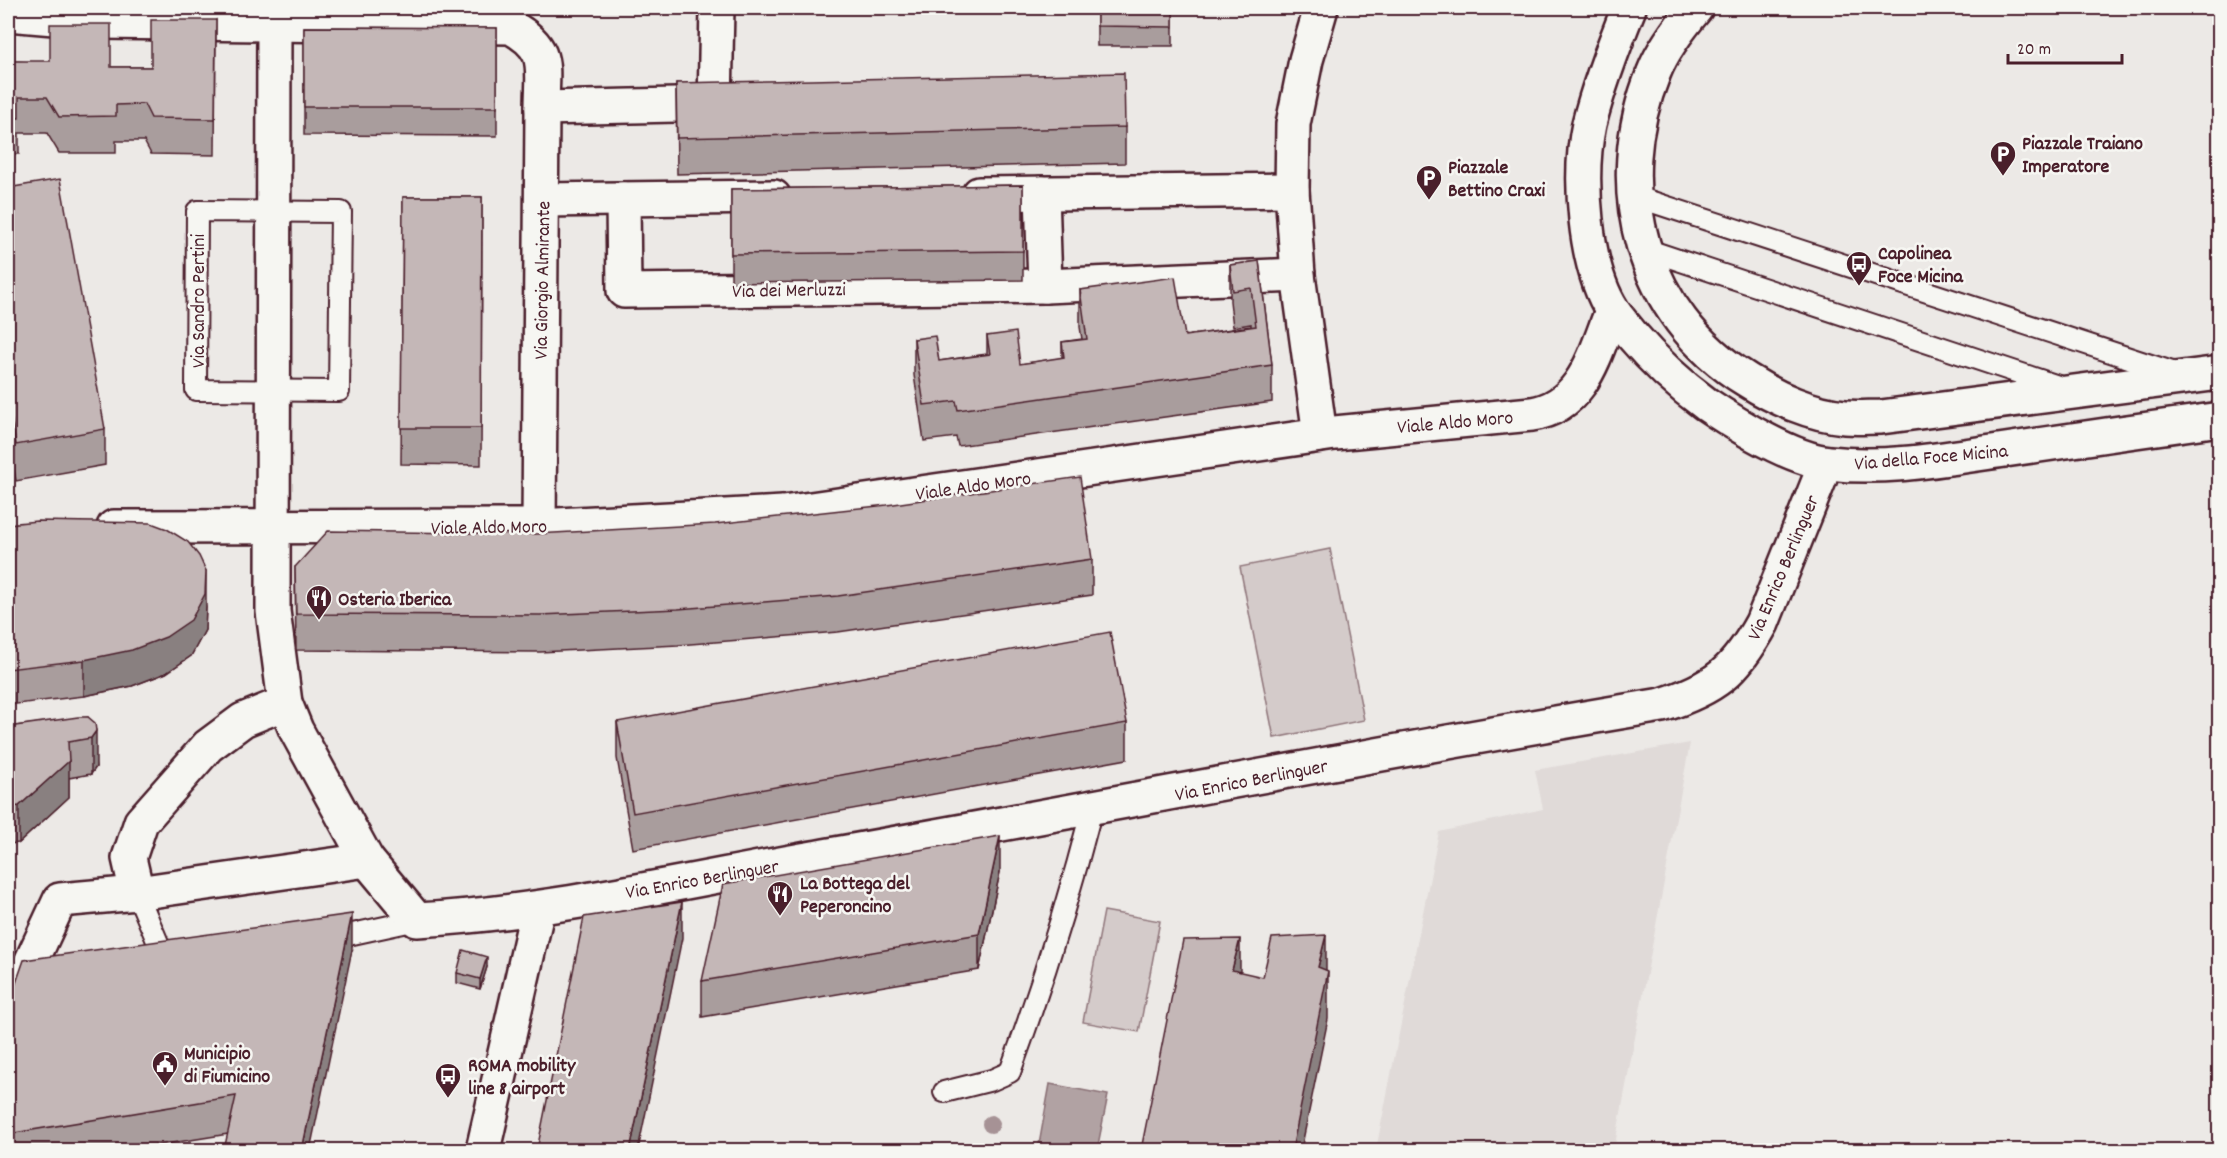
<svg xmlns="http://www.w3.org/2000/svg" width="2227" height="1158" viewBox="0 0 2227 1158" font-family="Dekko,sans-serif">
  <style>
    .built { fill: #e0dad8 }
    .green { fill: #d4cbca; stroke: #8f757a; stroke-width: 1.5 }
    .water { fill: #b1a2a3; stroke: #886e73; stroke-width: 1.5 }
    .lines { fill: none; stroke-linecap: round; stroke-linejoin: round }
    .service-casing { stroke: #4a1f2b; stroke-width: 24 }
    .minor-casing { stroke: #4a1f2b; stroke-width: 38 }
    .tertiary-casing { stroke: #4a1f2b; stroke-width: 38 }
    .service { stroke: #f6f6f2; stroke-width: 20 }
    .minor { stroke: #f6f6f2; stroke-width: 33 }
    .tertiary { stroke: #f6f6f2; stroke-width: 33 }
    .tree { fill: #a69295 }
    .wall { fill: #a99d9d; stroke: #4a1f2b; stroke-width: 1.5 }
    .shaded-wall { fill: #898080; stroke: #4a1f2b; stroke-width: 1.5 }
    .building { fill: #c4b7b7; stroke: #4a1f2b; stroke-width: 1.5 }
    .labels { text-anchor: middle; stroke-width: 5; stroke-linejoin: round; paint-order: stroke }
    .poi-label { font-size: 20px; font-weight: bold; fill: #4a1f2b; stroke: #f6f6f2; text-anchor: start }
    .street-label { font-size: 20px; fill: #4a1f2b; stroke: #f6f6f2 }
  </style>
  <rect width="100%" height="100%" fill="#ece9e6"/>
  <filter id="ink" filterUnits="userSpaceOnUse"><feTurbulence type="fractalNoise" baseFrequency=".0167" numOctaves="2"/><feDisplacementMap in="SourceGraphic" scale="12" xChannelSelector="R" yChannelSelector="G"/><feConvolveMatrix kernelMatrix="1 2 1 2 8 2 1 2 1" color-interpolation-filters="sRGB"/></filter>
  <g filter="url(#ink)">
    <path class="built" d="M 1690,743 L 1614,1150 L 1376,1150 L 1439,832 L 1543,809 L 1535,770 Z"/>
    <g class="green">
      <path d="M 1330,549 L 1364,720 L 1274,738 L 1240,567 Z"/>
      <path d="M 1104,911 L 1160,921 L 1139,1032 L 1083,1022 Z"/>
    </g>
    <path class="water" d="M 1050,1084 L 1108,1095 L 1097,1150 L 1038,1150 Z"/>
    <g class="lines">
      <g class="service-casing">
        <g id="service">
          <path d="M 1634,196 L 2178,374"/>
          <path d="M 197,211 L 341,212 L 339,391 L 196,390 Z"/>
          <path d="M 1645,249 L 2064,388"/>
          <path d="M 137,893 L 161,950 L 176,957"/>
          <path d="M 325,940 L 417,920"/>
          <path d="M 944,1092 L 992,1080 L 1010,1072 C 1042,985 1069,898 1092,809"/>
        </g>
      </g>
      <g class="minor-casing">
        <g id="minor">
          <path d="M 274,8 L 273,611 L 285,703 L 296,730 L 367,860 L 417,920 C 554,912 689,880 824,856 C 1103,807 1382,751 1662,705 C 1715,688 1735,672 1762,623 L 1826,463"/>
          <path d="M 8,14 L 100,22 L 511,27 C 551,49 542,67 542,108 L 539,526"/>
          <path d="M 715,104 L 717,8"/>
          <path d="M 542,108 L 721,104"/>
          <path d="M 1042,193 L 1045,286"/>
          <path d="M 979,194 L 1292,190"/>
          <path d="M 623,199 L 624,291 L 1045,286 L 1298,275"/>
          <path d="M 542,200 L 774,197"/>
          <path d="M 1320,435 L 1298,275 L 1292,190 L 1293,124 L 1306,60 L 1321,8"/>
          <path d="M 114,527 L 539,526 L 783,513 L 1335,433 L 1532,414 C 1584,406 1595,353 1612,311"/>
          <path d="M 137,893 L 129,858 L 141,822 L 208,746 L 243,720 L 285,703"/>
          <path d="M 8,1012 L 60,900 L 137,893 L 367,860"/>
          <path d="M 483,1150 L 538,908"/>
        </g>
      </g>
      <g class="tertiary-casing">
        <g id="tertiary">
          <path d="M 1629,8 C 1614,45 1599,84 1589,124 C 1578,175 1584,266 1613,311 C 1618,319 1625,326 1631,334 C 1654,361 1677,383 1706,404 C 1737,425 1792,459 1829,463 C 1888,470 1948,458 2005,450 C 2077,439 2148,429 2220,419"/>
          <path d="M 1696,8 C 1680,27 1663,49 1654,72 C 1607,186 1641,315 1747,380 C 1775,398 1811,414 1845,417 C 1857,418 1869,417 1881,417 L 2220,373"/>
        </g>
      </g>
      <use href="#service" class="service"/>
      <use href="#minor" class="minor"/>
      <use href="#tertiary" class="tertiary"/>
    </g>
    <circle class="tree" cx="991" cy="1124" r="9"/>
    <g class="wall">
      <rect x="1097" y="8" width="76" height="38"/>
      <path d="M 216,20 L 215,155 L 151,154 L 144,141 L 116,141 L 116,153 L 59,153 L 47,133 L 19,133 L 19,154 L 8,154 L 8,25 L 14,61 L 111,67 L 151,67 Z"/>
      <path d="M 304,27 L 497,28 L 497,136 L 304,135 Z"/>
      <path d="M 676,83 L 1125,127 L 1125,163 L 677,174 Z"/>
      <path d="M 1023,185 L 1023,280 L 731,283 L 731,189 Z"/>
      <path d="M 8,188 L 105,429 L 105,465 L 16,481 L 8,436 Z"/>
      <path d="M 403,197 L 482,197 L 481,465 L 401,464 Z"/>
      <path d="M 1259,261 L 1272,365 L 1272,402 L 958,446 L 956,437 L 924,441 L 914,375 L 914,339 L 939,361 L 987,354 L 987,336 L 1020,364 L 1062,358 L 1062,342 L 1082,339 L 1080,327 L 1080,290 L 1185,336 L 1251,326 L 1251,324 L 1233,327 L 1230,301 L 1230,265 Z"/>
      <path d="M 8,524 L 206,607 L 205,630 L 191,656 L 166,673 L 132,686 L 84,696 L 8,705 Z"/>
      <path d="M 1092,559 L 1092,595 L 838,632 L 678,645 L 540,652 L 296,650 L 295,567 Z"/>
      <path d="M 88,717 L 96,767 L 91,774 L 69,778 L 69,797 L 19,843 L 8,844 L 8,727 Z"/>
      <path d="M 617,722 L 1127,723 L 1127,759 L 633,849 L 617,758 Z"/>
      <path d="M 1000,872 L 979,970 L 702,1017 L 702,981 Z"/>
      <path d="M 352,950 L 228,1134 L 128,1150 L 8,1150 L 8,1006 Z"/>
      <path d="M 487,967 L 480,989 L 457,983 L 457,973 Z"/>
    </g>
    <g class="shaded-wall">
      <path d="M 206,571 L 206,607 L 205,630 L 191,656 L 166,673 L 132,686 L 84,696 L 84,660 Z"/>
      <path d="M 96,731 L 96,767 L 91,774 L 91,738 Z"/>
      <path d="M 69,761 L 69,797 L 19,843 L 19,806 Z"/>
      <path d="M 1000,836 L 1000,872 L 979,970 L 979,934 Z"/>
      <path d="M 682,902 L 682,938 L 638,1150 L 630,1150 Z"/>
      <path d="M 352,914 L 352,950 L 310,1150 L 302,1150 Z"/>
      <path d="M 1326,935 L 1326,981 L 1328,971 L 1328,1019 L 1301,1150 L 1292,1150 L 1318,967 Z"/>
      <path d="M 1240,939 L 1240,987 L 1232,970 Z"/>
      <path d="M 487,957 L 487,967 L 480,989 L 480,979 Z"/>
    </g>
    <g class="building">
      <path d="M 1097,8 L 1173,8 L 1173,27 L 1097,26 Z"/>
      <path d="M 151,20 L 216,20 L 215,119 L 151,118 L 144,104 L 116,105 L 116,116 L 59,117 L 47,97 L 19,97 L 19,118 L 8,118 L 8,25 L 14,25 L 14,61 L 50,61 L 50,24 L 111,24 L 111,67 L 151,67 Z"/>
      <path d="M 304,27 L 497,28 L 497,107 L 304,107 Z"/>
      <path d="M 1124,73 L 1125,127 L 677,138 L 676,83 Z"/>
      <path d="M 60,179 L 105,429 L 16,445 L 8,400 L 8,188 Z"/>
      <path d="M 1023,185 L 1023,251 L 731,254 L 731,189 Z"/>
      <path d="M 403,197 L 482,197 L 481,428 L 401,428 Z"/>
      <path d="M 1259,261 L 1272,365 L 958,410 L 956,401 L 924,405 L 914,339 L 935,336 L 939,361 L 990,354 L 987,336 L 1016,332 L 1020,364 L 1064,357 L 1062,342 L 1087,339 L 1080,290 L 1175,277 L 1185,336 L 1256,326 L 1251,288 L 1233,291 L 1230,265 Z"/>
      <path d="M 1080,477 L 1092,559 L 838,596 L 678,609 L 540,615 L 296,614 L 295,567 L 328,531 L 536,534 L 715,524 L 887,505 Z"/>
      <path d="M 37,521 L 151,523 L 167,529 L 188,542 L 199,556 L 206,571 L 205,594 L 191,620 L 166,637 L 132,650 L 84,660 L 8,669 L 8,524 Z"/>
      <path d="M 1110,632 L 1127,723 L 633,813 L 617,722 Z"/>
      <path d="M 78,717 L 88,717 L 95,723 L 96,731 L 91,738 L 68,742 L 69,761 L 19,806 L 8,808 L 8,727 Z"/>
      <path d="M 1000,836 L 979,934 L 702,981 L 723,884 Z"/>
      <path d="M 682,902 L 630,1150 L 537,1150 L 584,917 Z"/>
      <path d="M 352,914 L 302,1150 L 224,1150 L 236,1096 L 8,1134 L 8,1006 L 24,960 Z"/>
      <path d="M 1326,935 L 1318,967 L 1328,971 L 1292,1150 L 1141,1150 L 1183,940 L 1240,939 L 1232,970 L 1263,977 L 1272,938 Z"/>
      <path d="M 463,950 L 487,957 L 480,979 L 457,973 Z"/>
    </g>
  </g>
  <defs>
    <g id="parking-pin" transform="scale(1.35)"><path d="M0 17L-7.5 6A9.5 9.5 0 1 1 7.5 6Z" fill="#4a1f2b" stroke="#f6f6f2"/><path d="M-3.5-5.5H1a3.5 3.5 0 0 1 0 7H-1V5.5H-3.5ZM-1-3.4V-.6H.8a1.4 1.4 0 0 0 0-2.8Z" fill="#fff"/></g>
    <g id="bus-pin" transform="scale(1.35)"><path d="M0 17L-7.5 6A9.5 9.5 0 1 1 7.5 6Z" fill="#4a1f2b" stroke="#f6f6f2"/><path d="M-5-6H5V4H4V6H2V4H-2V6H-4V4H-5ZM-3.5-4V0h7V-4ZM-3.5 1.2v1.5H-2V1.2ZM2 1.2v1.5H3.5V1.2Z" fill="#fff"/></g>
    <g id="restaurant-pin" transform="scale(1.35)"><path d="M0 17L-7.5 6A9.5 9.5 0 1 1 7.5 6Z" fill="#4a1f2b" stroke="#f6f6f2"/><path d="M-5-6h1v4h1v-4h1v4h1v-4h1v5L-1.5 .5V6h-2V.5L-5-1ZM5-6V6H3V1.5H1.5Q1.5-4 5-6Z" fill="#fff"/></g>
    <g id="civic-pin" transform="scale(1.35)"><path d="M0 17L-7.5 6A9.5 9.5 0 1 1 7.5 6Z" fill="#4a1f2b" stroke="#f6f6f2"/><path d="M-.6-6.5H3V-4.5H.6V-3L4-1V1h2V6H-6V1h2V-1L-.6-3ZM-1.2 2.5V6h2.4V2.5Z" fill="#fff"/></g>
  </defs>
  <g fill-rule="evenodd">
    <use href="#parking-pin" x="2003" y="154"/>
    <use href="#parking-pin" x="1429" y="178"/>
    <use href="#bus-pin" x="1859" y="264"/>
    <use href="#restaurant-pin" x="319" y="598"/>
    <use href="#restaurant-pin" x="780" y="894"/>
    <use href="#civic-pin" x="165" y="1064"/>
    <use href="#bus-pin" x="448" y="1076"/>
  </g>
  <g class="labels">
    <g class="poi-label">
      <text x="2022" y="149">Piazzale Traiano<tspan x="2022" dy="23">Imperatore</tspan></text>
      <text x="1448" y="173">Piazzale<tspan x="1448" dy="23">Bettino Craxi</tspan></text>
      <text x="1878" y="259">Capolinea<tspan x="1878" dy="23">Foce Micina</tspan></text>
      <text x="338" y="605">Osteria Iberica</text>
      <text x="800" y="889">La Bottega del<tspan x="800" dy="23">Peperoncino</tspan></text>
      <text x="184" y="1059">Municipio<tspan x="184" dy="23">di Fiumicino</tspan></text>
      <text x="468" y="1071">ROMA mobility<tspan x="468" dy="23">line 8 airport</tspan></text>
    </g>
    <g class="street-label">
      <text transform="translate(541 280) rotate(-89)" y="7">Via Giorgio Almirante</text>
      <text transform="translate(789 289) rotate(-1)" y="7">Via dei Merluzzi</text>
      <text transform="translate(197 301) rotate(-90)" y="7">Via Sandro Pertini</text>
      <text transform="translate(1455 421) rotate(-5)" y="7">Viale Aldo Moro</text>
      <text transform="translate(1931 456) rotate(-5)" y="7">Via della Foce Micina</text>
      <text transform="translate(973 485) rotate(-8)" y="7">Viale Aldo Moro</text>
      <text transform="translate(489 526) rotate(-1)" y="7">Viale Aldo Moro</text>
      <text transform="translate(1782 567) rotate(-67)" y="7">Via Enrico Berlinguer</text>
      <text transform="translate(1251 779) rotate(-11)" y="7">Via Enrico Berlinguer</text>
      <text transform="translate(702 878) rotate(-10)" y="7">Via Enrico Berlinguer</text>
    </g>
  </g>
  <rect width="2227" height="1158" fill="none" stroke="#f6f6f2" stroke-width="30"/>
  <rect x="15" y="15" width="2197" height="1128" fill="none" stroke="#4a1f2b" stroke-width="2" filter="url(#ink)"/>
  <path d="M2008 54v9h114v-9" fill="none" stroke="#4a1f2b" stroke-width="3"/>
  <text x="2017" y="54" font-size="18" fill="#4a1f2b" stroke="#f6f6f2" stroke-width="4.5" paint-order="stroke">20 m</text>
</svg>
